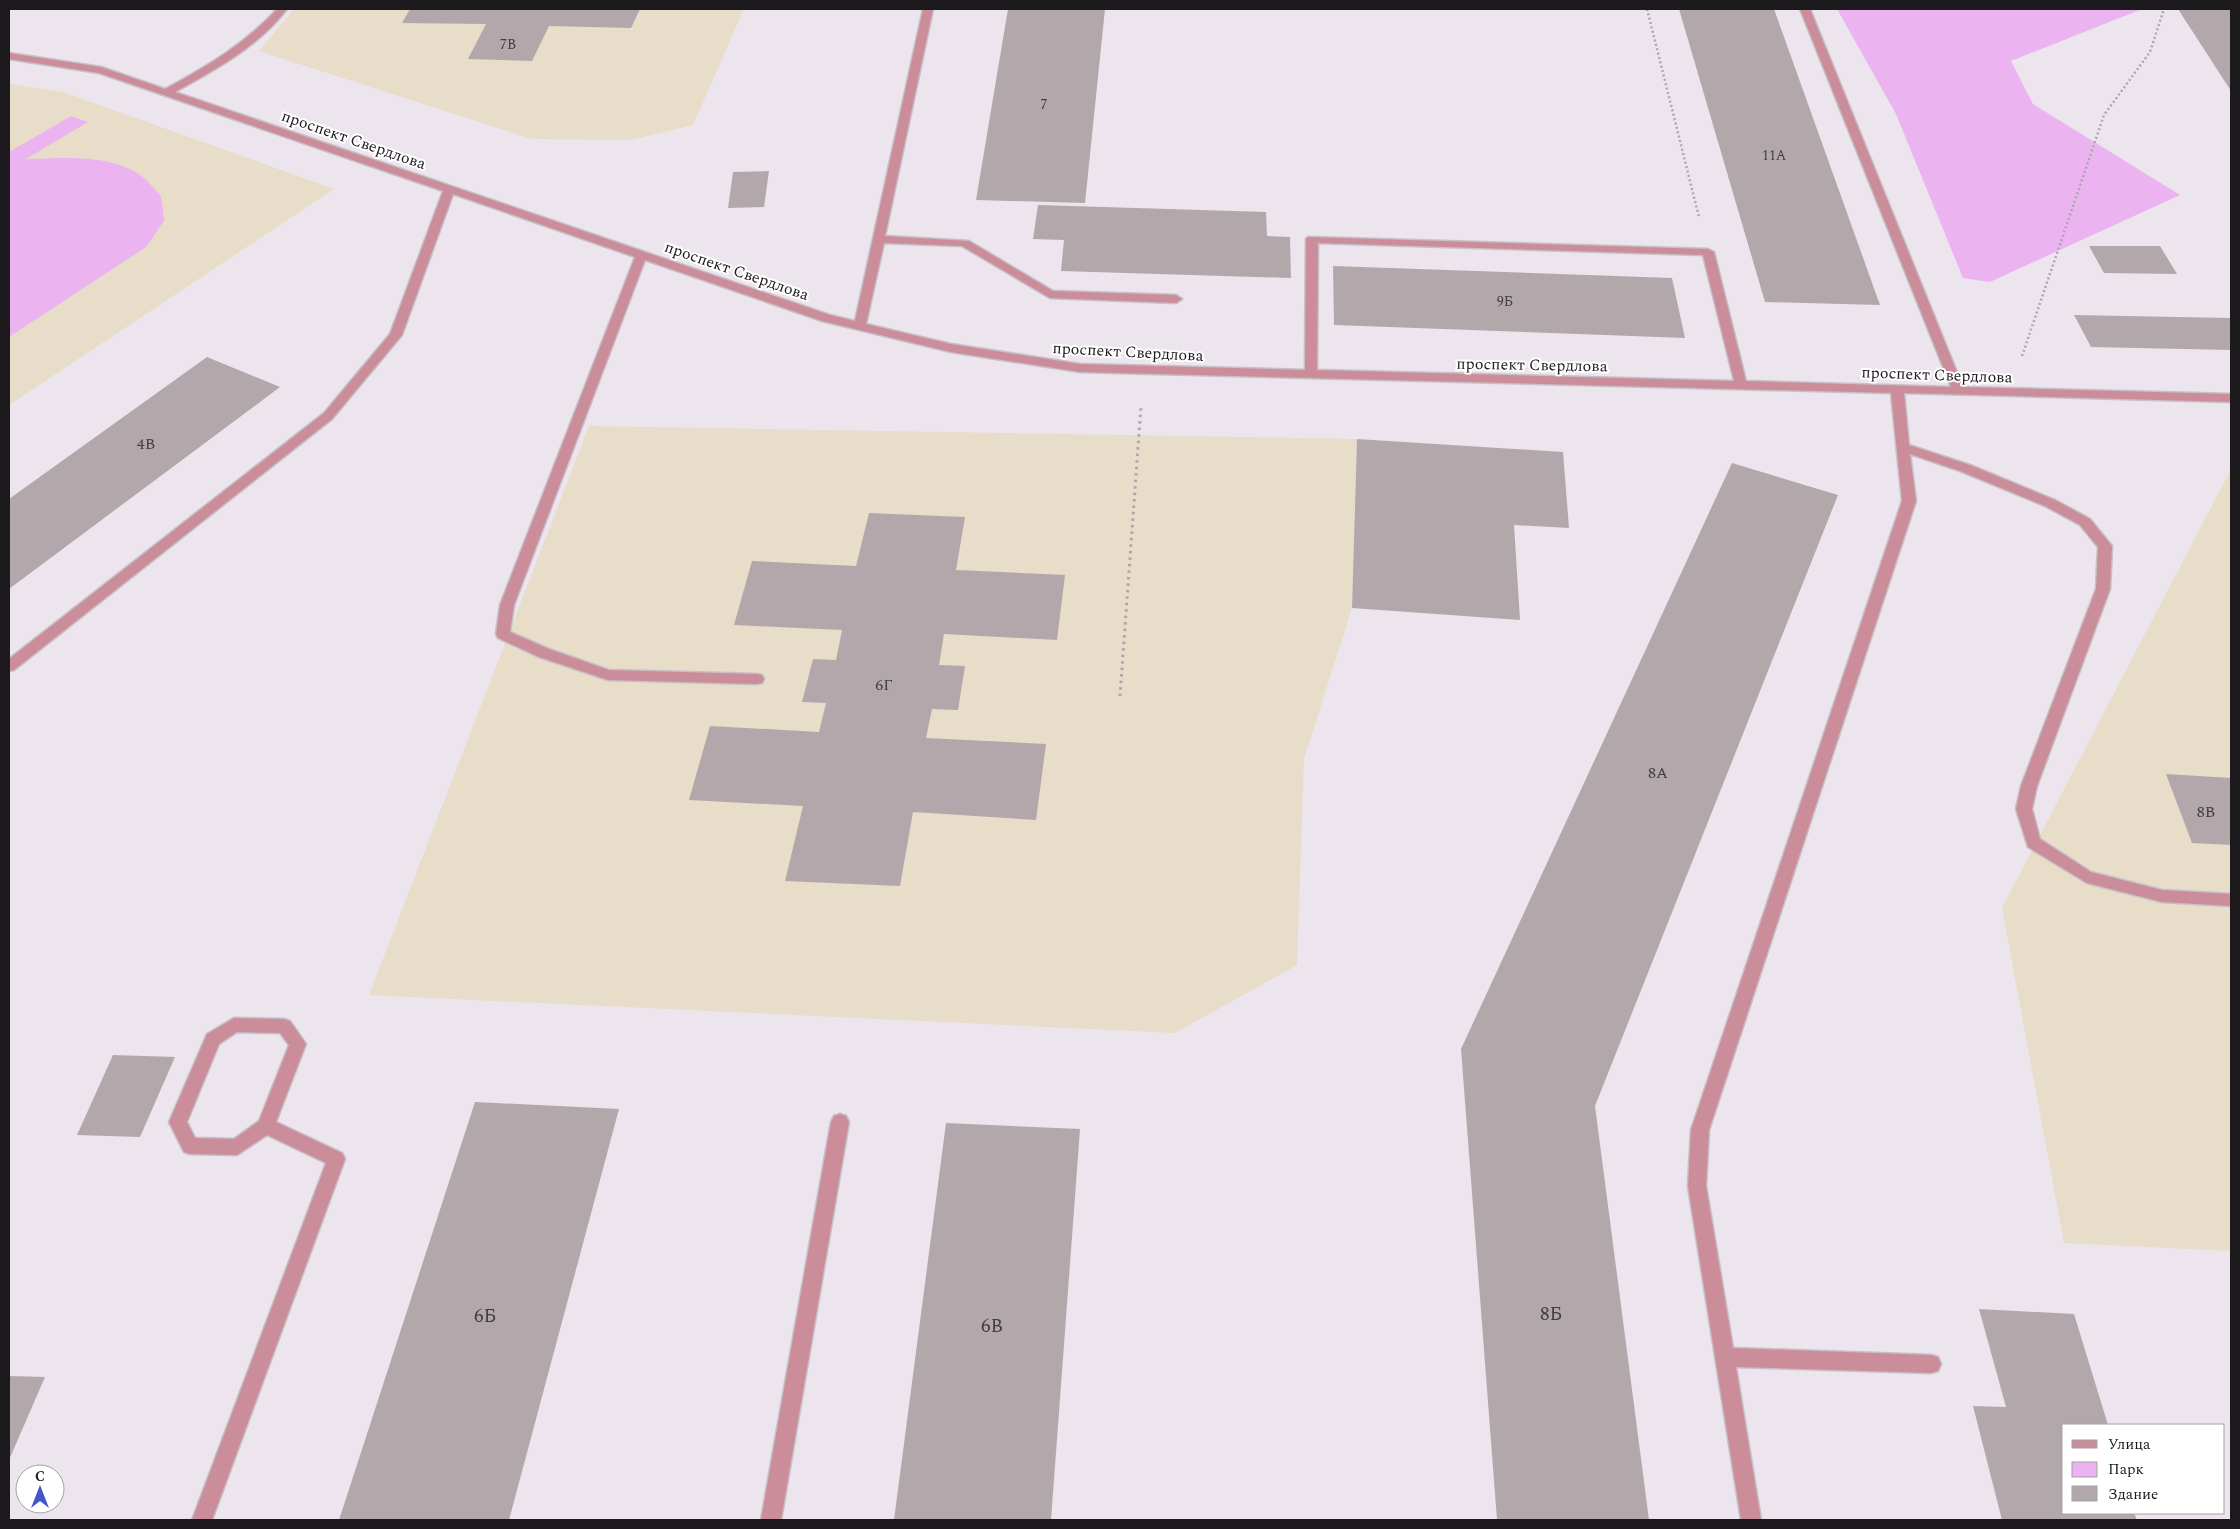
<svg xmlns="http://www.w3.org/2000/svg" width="2240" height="1529" viewBox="0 0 2240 1529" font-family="Spectral,serif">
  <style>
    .education { fill: #e8ddc8 }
    .green { fill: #ebb4f1 }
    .building { fill: #b2a8ac }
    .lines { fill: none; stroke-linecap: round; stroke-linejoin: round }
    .minor-casing { stroke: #c7c0c7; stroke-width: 3 }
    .path-far1 { stroke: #aca6ad; stroke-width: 2.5; stroke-dasharray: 2 2.5; stroke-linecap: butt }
    .path { stroke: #aca6ad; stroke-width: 3; stroke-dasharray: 2.5 4; stroke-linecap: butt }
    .minor { fill: #cc8d9a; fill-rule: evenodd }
    .labels { text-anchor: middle; stroke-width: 4; stroke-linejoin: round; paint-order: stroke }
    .far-number-label { font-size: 14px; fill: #423d40 }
    .far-street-label { font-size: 16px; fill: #1c191c; stroke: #fff }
    .number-label { font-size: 16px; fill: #423d40 }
    .near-number-label { font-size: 19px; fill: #423d40 }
  </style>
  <rect width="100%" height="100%" fill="#ece5ed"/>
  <g class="education">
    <path d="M 294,9 L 744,9 L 693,125 L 631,140 L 532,139 L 259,51 Z"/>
    <path d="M 9,84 L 63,92 L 334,189 L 9,405 Z"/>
    <path d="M 589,426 L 1357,439 L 1352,608 L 1304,759 L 1297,965 L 1175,1033 L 369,995 Z"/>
    <path d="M 2231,469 L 2231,1251 L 2064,1243 L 2002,908 Z"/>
  </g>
  <g class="green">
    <path d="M 1837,9 L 2142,9 L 2011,61 L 2033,104 L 2180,195 L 1990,282 L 1963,278 L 1896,114 Z"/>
    <path d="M 71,116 L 88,122 L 26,159 C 65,158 123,152 151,185 C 154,189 159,193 161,197 C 163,204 163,213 164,221 L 146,247 L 9,337 L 9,152 Z"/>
  </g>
  <g class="building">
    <path d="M 410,9 L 640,9 L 631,28 L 549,26 L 532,61 L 468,59 L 486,24 L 402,23 Z"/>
    <path d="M 1008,9 L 1105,9 L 1085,203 L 976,200 Z"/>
    <path d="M 1679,9 L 1774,9 L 1880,305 L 1765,302 Z"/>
    <path d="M 2178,9 L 2231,9 L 2231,91 Z"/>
    <path d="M 769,171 L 764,207 L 728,208 L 733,172 Z"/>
    <path d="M 1038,205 L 1266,212 L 1267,236 L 1290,237 L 1291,278 L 1061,271 L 1064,240 L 1033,239 Z"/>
    <path d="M 2089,246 L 2160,246 L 2177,274 L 2104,273 Z"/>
    <path d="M 1333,266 L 1672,278 L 1685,338 L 1334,325 Z"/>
    <path d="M 2074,315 L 2231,318 L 2231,350 L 2091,347 Z"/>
    <path d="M 207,357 L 280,387 L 9,589 L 9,499 Z"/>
    <path d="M 1357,439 L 1563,452 L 1569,528 L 1514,525 L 1520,620 L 1352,608 Z"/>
    <path d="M 1732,463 L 1838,495 L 1595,1106 L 1649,1520 L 1497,1520 L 1461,1049 Z"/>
    <path d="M 869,513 L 965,517 L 956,570 L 1065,575 L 1057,640 L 944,634 L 939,665 L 965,666 L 958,710 L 932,709 L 926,738 L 1046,744 L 1036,820 L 913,812 L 900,886 L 785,881 L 803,806 L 689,800 L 710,726 L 819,732 L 826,703 L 802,702 L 813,659 L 836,660 L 842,630 L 734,625 L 752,561 L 856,566 Z"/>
    <path d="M 2166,774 L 2231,778 L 2231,845 L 2192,843 Z"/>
    <path d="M 113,1055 L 175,1057 L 140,1137 L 77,1135 Z"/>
    <path d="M 475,1102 L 619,1109 L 509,1520 L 339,1520 Z"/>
    <path d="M 946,1123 L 1080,1129 L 1051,1520 L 894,1520 Z"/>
    <path d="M 1979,1309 L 2074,1314 L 2108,1425 L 2064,1425 L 2064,1513 L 2134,1513 L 2137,1520 L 2002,1520 L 1973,1406 L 2006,1407 Z"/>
    <path d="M 9,1376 L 45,1377 L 9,1460 Z"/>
  </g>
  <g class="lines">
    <g class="minor-casing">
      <g id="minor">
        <path d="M 277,9 L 287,9 C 259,46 215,70 175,92 L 830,315 L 855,321 L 923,9 L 933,9 L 885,236 L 969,241 L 1053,291 L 1176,295 L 1182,299 L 1176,303 L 1050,298 L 962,246 L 884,243 L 866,324 L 951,344 L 1080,364 L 1305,370 L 1306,239 L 1308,237 L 1708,249 L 1714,252 L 1746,381 L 1951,387 L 1800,9 L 1810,9 L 1963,387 L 2231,394 L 2231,402 L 1904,393 L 1909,445 L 1970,465 L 2055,500 L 2090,519 L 2112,546 L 2110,589 L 2037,786 L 2032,809 L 2040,839 L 2091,872 L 2162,890 L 2231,894 L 2231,906 L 2162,902 L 2087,883 L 2028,847 L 2016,809 L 2021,786 L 2096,589 L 2098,547 L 2080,525 L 2045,506 L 1960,471 L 1910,454 L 1916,501 L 1709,1130 L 1706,1186 L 1733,1348 L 1931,1355 L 1938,1357 L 1941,1364 L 1938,1371 L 1931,1373 L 1736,1367 L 1761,1520 L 1741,1520 L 1688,1186 L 1691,1130 L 1902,501 L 1891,393 L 1080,372 L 951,352 L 822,321 L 645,260 L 514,605 L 510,632 L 549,649 L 609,670 L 757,674 L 762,675 L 764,679 L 762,683 L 757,684 L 608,680 L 539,657 L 498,638 L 496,634 L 500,605 L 635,257 L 453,194 L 402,335 L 332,419 L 14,670 L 9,671 L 9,659 L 324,413 L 390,334 L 443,191 L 99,73 L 9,59 L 9,53 L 101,67 L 165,89 C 206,67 245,44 277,9 ZM 1318,243 L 1703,255 L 1734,381 L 1317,370 Z"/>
        <path d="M 234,1018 L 284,1019 L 290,1021 L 306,1044 L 276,1122 L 342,1153 L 345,1159 L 212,1520 L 192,1520 L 326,1163 L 267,1135 L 237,1155 L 190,1154 L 184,1152 L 169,1122 L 207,1034 ZM 237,1032 L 280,1033 L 289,1045 L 259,1121 L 234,1139 L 195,1138 L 187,1122 L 219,1044 Z"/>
        <path d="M 840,1114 L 846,1116 L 849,1122 L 781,1520 L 761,1520 L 831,1122 L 834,1116 Z"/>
      </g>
    </g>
    <g class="path-far1">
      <path d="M 1647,9 L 1699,217"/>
      <path d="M 2022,356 L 2104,115 L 2150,52 L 2164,9"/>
    </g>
    <path class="path" d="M 1120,696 L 1141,406"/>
    <use href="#minor" class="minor"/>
  </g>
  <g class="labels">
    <g class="far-number-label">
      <text x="508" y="49">7В</text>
      <text x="1044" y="109">7</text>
      <text x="1774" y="160">11А</text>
      <text x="1505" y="306">9Б</text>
    </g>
    <g class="far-street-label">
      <text transform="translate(354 139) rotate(19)" y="6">проспект Свердлова</text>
      <text transform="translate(737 270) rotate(19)" y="6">проспект Свердлова</text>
      <text transform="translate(1128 351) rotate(3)" y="6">проспект Свердлова</text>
      <text transform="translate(1532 364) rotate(1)" y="6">проспект Свердлова</text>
      <text transform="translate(1937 374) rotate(2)" y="6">проспект Свердлова</text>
    </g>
    <g class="number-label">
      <text x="146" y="449">4В</text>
      <text x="884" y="690">6Г</text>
      <text x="1658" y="778">8А</text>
      <text x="2206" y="817">8В</text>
    </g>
    <g class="near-number-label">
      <text x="1551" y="1320">8Б</text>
      <text x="485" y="1322">6Б</text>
      <text x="992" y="1332">6В</text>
    </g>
  </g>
  <rect width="2240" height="1529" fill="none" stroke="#1c191c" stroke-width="20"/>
  <rect x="2062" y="1424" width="162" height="90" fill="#ffffff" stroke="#a4a3a4"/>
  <rect x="2072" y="1440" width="25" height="8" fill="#cc8d9a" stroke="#a4a3a4"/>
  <text x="2108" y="1449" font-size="15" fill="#1c191c">Улица</text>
  <rect x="2072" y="1462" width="25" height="15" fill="#ebb4f1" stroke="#a4a3a4"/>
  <text x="2108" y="1474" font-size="15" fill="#1c191c">Парк</text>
  <rect x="2072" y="1486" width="25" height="15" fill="#b2a8ac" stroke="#a4a3a4"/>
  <text x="2108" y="1499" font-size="15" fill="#1c191c">Здание</text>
  <g transform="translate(40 1489)"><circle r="24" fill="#ffffff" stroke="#a4a3a4"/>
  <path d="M0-4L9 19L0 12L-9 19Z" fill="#4556ca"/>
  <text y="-8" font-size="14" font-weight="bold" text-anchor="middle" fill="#1c191c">С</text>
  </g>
</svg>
